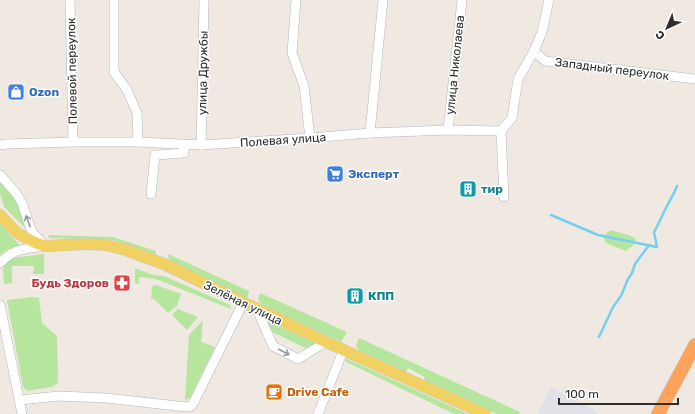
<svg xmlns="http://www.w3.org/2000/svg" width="695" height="414" viewBox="0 0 695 414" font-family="Rubik,sans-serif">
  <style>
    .industrial { fill: #e3e1e8 }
    .green { fill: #b6e59e }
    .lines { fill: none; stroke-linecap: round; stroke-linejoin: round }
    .stream { stroke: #75cff0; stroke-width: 2.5 }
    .minor-casing { stroke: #b4b7c1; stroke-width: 10 }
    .major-casing { stroke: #c9c9c9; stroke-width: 12 }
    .highway-casing { stroke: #c9c9c9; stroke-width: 14 }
    .minor { stroke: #fff; stroke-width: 9 }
    .major { stroke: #f2d163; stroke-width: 11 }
    .highway { stroke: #ffa35c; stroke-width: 13 }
    .oneway { stroke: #969696 }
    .labels { text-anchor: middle; stroke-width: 3; stroke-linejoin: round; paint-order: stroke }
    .street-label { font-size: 12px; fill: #2e2e2e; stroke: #fff }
    .shop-label { font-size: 12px; font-weight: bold; fill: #366cbe; stroke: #fff; text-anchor: start }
    .culture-label { font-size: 12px; font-weight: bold; fill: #0d838f; stroke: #fff; text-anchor: start }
    .health-label { font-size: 12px; font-weight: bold; fill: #be3a42; stroke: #fff; text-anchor: end }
    .food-label { font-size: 12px; font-weight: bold; fill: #c56008; stroke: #fff; text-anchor: start }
  </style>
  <rect width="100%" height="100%" fill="#efe9e1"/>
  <path class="industrial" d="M 551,387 L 593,409 L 598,414 L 538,414 Z"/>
  <g class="green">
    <path d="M 0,181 L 17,201 L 27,230 L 4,207 L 0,193 Z"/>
    <path d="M 0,223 L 10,235 L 21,246 L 6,250 L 0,255 Z"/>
    <path d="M 611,230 C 620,233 628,234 635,238 L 636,243 L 626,251 L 608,244 L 605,241 L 603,236 Z"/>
    <path d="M 48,235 L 113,237 L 156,251 L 156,255 L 113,240 L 49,238 Z"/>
    <path d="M 44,254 L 44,274 L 33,274 L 34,266 L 12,266 L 12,283 L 4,284 L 3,269 L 4,264 L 11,258 Z"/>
    <path d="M 168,254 L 249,291 L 247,299 L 169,261 Z"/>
    <path d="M 135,268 L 153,275 L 164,276 L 230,305 L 231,309 L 156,279 L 139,277 L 139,284 L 135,283 Z"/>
    <path d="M 156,285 L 181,294 L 177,306 L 168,313 L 154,299 L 151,299 L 152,286 Z"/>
    <path d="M 260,293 L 347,332 L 341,342 L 261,305 L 258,299 Z"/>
    <path d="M 32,297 L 39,298 L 42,323 L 57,336 L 58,383 L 52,387 L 27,391 L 23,387 L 7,300 Z"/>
    <path d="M 178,309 L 198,317 L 187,330 L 172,315 Z"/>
    <path d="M 203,320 L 201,342 L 215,347 L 190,398 L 185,400 L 189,335 Z"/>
    <path d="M 267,321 L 316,343 L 306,348 L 272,332 Z"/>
    <path d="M 359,338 L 520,412 L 519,414 L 497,414 L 423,382 L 425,377 L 408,368 L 405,374 L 361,353 L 356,345 Z"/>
    <path d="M 345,358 L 468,414 L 454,414 L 346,362 Z"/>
  </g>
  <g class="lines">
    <g class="stream">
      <path d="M 551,215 L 598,235 L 657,247 L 654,232 C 659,224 662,215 667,206 C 670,200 674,194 677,186"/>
      <path d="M 599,337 L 613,307 L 621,296 L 628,279 L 632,273 L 635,264 L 649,245"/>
    </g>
    <g class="minor-casing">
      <g id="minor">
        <path d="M 70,0 L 73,142"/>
        <path d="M 114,0 L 114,72 L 127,90 L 137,113 L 138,142"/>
        <path d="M 296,0 L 292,53 L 304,86 L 310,138"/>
        <path d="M 534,51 L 545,61 L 695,79"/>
        <path d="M 448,130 L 462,0"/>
        <path d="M 501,131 L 512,118 L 518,79 L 534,51 L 542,32 L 549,0"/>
        <path d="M 370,133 L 383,0"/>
        <path d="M 0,145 L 7,144 L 73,142 L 138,142 L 201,145 L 310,138 L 370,133 L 448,130 L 501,131 L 504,197"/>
        <path d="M 201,145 L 204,0"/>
        <path d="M 0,175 L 16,193 L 22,203 L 30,227 L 34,234 L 45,246"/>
        <path d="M 151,194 L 155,155 L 184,153 L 184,145"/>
        <path d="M 0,263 C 14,248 25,249 44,246"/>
        <path d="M 0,305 L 22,414"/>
        <path d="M 257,309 L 273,346 L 298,359 L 326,342"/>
        <path d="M 20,400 L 59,396 L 106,398 L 186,407 L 191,406 L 194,402 L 243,303"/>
        <path d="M 318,414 L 343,351"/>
      </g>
    </g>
    <g class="major-casing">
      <path id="major" d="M 0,215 L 17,233 L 36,243 L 45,246 L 88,244 L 106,245 L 126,250 L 164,264 L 326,342 L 485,414"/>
    </g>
    <g class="highway-casing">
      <path id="highway" d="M 658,414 L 695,345"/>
    </g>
    <use href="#minor" class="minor"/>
    <use href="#major" class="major"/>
    <use href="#highway" class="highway"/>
  </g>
  <defs><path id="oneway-shaft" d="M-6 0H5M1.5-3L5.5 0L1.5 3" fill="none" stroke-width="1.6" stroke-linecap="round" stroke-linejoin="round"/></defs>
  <g class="oneway">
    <use href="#oneway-shaft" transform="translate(28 221) rotate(-110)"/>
    <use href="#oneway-shaft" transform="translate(284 352) rotate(27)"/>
  </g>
  <defs>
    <g id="shop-square" transform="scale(0.9)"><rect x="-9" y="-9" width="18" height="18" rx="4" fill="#3f7fe0" stroke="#fff"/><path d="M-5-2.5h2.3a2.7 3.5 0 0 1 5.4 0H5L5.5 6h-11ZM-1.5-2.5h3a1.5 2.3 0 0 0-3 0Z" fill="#fff"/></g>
    <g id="supermarket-square" transform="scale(0.9)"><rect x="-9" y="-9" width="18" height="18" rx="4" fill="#3f7fe0" stroke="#fff"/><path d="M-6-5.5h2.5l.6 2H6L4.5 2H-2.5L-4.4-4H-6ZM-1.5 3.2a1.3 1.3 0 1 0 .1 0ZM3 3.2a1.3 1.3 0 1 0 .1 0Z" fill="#fff"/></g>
    <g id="building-square" transform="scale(0.9)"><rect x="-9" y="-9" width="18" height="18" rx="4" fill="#0f9aa8" stroke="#fff"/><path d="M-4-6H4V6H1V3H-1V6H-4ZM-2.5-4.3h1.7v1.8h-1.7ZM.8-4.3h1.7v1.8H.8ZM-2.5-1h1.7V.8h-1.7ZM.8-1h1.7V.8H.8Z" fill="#fff"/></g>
    <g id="pharmacy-square" transform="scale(0.9)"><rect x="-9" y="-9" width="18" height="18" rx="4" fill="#e0444e" stroke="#fff"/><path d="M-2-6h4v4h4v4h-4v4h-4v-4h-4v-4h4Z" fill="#fff"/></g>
    <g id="cafe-square" transform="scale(0.9)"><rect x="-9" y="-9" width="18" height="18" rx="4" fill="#e8710a" stroke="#fff"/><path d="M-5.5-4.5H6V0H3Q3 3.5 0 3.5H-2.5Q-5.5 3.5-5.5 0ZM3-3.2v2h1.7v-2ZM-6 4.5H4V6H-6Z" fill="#fff"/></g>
  </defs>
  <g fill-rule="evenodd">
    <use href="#shop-square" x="16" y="92"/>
    <use href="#supermarket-square" x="335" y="174"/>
    <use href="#building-square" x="468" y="189"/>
    <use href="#pharmacy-square" x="122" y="283"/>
    <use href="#building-square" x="355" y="296"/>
    <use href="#cafe-square" x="274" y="392"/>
  </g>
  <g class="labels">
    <g class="street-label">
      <text transform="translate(455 65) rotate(-84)" y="4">улица Николаева</text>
      <text transform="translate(612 69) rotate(7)" y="4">Западный переулок</text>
      <text transform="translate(72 71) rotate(-91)" y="4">Полевой переулок</text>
      <text transform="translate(203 73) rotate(-89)" y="4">улица Дружбы</text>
      <text transform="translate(283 140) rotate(-4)" y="4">Полевая улица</text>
      <text transform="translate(243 303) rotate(26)" y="4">Зелёная улица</text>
    </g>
    <g class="shop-label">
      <text x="29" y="96">Ozon</text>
      <text x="348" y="178">Эксперт</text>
    </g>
    <g class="culture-label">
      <text x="481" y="193">тир</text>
      <text x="368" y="300">КПП</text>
    </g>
    <g class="health-label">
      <text x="109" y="287">Будь Здоров</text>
    </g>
    <g class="food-label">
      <text x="287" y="396">Drive Cafe</text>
    </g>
  </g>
  <g transform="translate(667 28) rotate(224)" stroke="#ffffff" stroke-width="3" paint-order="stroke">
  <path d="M0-3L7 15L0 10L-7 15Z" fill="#2e2e2e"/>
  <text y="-6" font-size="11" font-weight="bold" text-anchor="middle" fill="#2e2e2e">С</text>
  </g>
  <path d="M559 398v6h119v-6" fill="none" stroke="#2e2e2e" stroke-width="2"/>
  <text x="565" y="398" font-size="12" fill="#2e2e2e" stroke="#ffffff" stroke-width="3" paint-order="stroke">100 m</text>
</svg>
